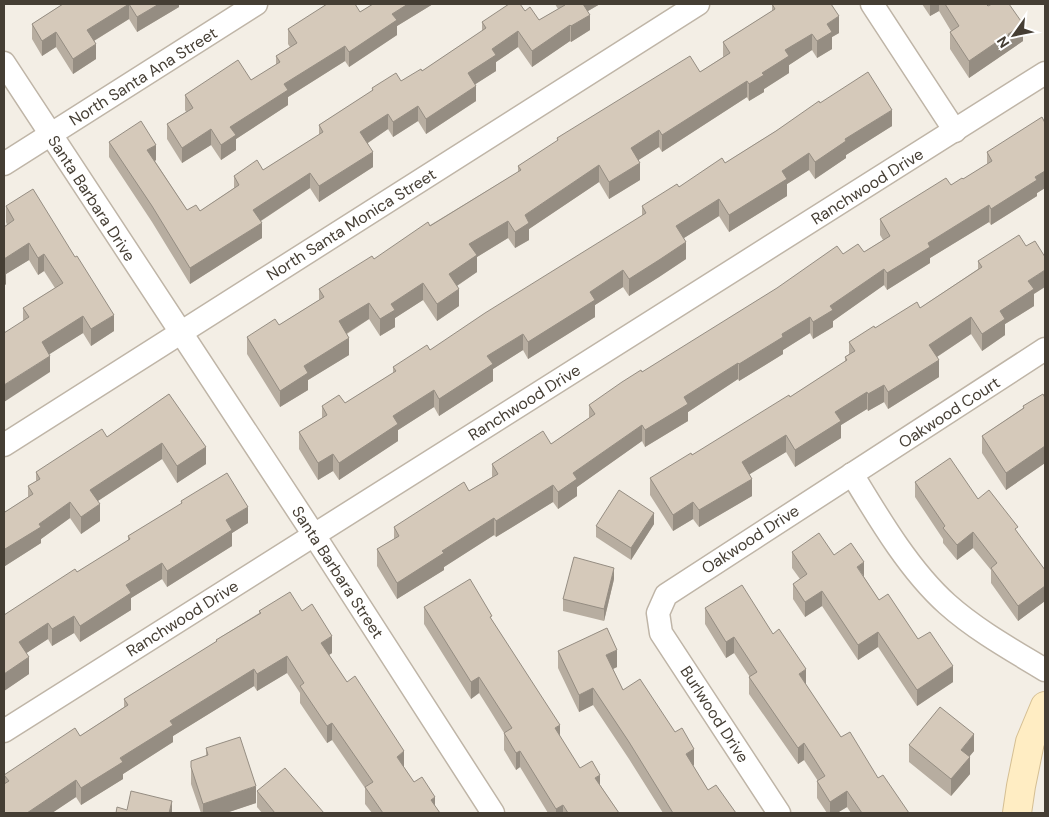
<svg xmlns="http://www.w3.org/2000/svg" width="1049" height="817" viewBox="0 0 1049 817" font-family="'DM Sans',sans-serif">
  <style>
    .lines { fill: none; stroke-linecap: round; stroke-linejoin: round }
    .street-casing { stroke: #bfb5a7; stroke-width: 25 }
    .secondary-casing { stroke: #d5bf93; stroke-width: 30 }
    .street { stroke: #fff; stroke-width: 22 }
    .secondary { stroke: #ffedc3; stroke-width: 28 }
    .wall { fill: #b7ada0 }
    .shaded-wall { fill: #958d82 }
    .building { fill: #d5c9ba; stroke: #958d82 }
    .labels { text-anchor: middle; stroke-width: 4; stroke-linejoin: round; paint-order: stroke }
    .street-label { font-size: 16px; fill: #453e34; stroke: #fff }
  </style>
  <rect width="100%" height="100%" fill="#f3eee5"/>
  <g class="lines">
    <g class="street-casing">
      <g id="street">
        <path d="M 872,4 L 955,131"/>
        <path d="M 4,63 L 314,535 L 493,813"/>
        <path d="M 4,164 L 256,4"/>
        <path d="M 4,445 L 698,4"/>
        <path d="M 852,474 C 878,517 909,570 947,604 C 976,630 1012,650 1045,670"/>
        <path d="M 4,731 L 1045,73"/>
        <path d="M 779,813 L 661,633 L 658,613 L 666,595 L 1045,349"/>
      </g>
    </g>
    <g class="secondary-casing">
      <path id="secondary" d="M 1017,813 L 1021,786 L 1030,742 L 1045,706"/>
    </g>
    <use href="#street" class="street"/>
    <use href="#secondary" class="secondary"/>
  </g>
  <g class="wall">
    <path d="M 63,4 L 179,4 L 179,7 L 137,32 L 129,19 L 94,41 L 96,59 L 73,74 L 56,47 L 42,56 L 32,39 L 32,24 Z"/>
    <path d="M 373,4 L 433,4 L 397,26 L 397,35 L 349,67 L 345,61 L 288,97 L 288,105 L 236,139 L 236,150 L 221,160 L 211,145 L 182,163 L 167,139 L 167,124 L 186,112 L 185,110 L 185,95 L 251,80 L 276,65 L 276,56 L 290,47 L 288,44 L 288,29 L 360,12 Z"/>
    <path d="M 555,4 L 600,4 L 588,11 L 590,30 L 571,42 L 570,41 L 532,67 L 518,47 L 496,62 L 496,71 L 475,84 L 476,101 L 426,134 L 418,121 L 393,137 L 388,129 L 368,143 L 373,167 L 319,202 L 310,188 L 261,221 L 262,238 L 190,284 L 152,222 L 109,157 L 109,142 L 156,160 L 155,161 L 187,210 L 200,211 L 234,188 L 234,176 L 263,170 L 319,135 L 319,125 L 372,91 L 372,88 L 401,81 L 422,71 L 482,31 L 482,22 L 525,11 L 539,20 L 558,9 Z"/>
    <path d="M 772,4 L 839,33 L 832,37 L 832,49 L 817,58 L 812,50 L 789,65 L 789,73 L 764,89 L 764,92 L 749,101 L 747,97 L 662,152 L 659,147 L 638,160 L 640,180 L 609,199 L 599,182 L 529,229 L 529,240 L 515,248 L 508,238 L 477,257 L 477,272 L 457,286 L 459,306 L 437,321 L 423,300 L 395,318 L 395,327 L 380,336 L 369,319 L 347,334 L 349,355 L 308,380 L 308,390 L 280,407 L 247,354 L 247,337 L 279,325 L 319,300 L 319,289 L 374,259 L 518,172 L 518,166 L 557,142 L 557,138 L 700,72 L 723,57 L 723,42 L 772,11 Z"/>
    <path d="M 922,4 L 986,4 L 1023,41 L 969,78 L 950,49 L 950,32 L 951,31 L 939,11 L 930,16 Z"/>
    <path d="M 820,103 L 892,126 L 846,155 L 846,158 L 815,179 L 809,170 L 787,184 L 787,196 L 729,232 L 719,216 L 684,238 L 686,259 L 659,277 L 629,296 L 623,287 L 595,305 L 595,317 L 528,359 L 523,350 L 493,369 L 493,381 L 439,416 L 434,407 L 398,430 L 398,441 L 339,480 L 333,471 L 318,480 L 299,449 L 299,432 L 322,418 L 322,406 L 345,403 L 393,373 L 393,367 L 430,350 L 642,216 L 642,206 L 725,163 Z"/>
    <path d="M 1045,123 L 1045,188 L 1037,193 L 1037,196 L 991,225 L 989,222 L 930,258 L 930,263 L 887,290 L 884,285 L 833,321 L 833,327 L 813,339 L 810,333 L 783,350 L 783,354 L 739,381 L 738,379 L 688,412 L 688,421 L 645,447 L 642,441 L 577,487 L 577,496 L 558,509 L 553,502 L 496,537 L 494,535 L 444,567 L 444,570 L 397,599 L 377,566 L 377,549 L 394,539 L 394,527 L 469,491 L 492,477 L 492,464 L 551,444 L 589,418 L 589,405 L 642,372 L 843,254 L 864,252 L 883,240 L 880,235 L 880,219 L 963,179 L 987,165 L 987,152 Z"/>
    <path d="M 6,206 L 114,331 L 91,346 L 83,333 L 49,354 L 50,372 L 23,321 L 23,308 L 55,288 L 44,271 L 38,275 L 29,260 L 6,274 L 6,284 L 4,286 L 4,227 L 7,225 L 6,222 Z"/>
    <path d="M 978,261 L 1034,294 L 1034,306 L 1005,324 L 1005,335 L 982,351 L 971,334 L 937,357 L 939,377 L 888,409 L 884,402 L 868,411 L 867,409 L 841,425 L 841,438 L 795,467 L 786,452 L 749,474 L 752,496 L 699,527 L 693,519 L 673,531 L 650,495 L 650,478 L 692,455 L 790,397 L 845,362 L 845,357 L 849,354 L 849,342 L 875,328 L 920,308 L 978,269 Z"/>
    <path d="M 169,394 L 206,464 L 177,483 L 162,459 L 98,501 L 100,521 L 81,534 L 70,518 L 41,539 L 41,543 L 5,566 L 4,564 L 4,510 L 5,512 L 28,497 L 28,486 L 36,481 L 36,472 L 107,437 Z"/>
    <path d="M 1045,398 L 1045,463 L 1006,490 L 982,453 L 982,436 L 1023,408 L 1023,406 Z"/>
    <path d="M 915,482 L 978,499 L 1018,534 L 1045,570 L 1045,601 L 1018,621 L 991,583 L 991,570 L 973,548 L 957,560 L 943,543 L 943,539 L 915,497 Z"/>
    <path d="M 181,501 L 248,523 L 232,533 L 232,546 L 167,587 L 162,579 L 131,598 L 131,610 L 80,642 L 74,633 L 52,646 L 48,639 L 26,653 L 29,674 L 4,691 L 4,615 L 77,572 L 128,541 L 128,536 L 181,504 Z"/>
    <path d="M 654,524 L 631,560 L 596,537 L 596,526 Z"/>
    <path d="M 792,552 L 834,555 L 864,577 L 879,600 L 918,639 L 953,682 L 917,706 L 878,647 L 858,660 L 822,606 L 805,617 L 793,599 L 793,584 L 800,579 L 792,568 Z"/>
    <path d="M 614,579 L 604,621 L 563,611 L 563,599 Z"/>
    <path d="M 424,607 L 492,620 L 560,737 L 580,768 L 600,785 L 619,813 L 548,813 L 520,767 L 516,770 L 504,750 L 504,733 L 491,712 L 479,693 L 471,699 L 424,624 Z"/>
    <path d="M 705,608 L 806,685 L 841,737 L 878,778 L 909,813 L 851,813 L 847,807 L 837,813 L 827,813 L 817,798 L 817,781 L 818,781 L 804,760 L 798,764 L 749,694 L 749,677 L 750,677 L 734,653 L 726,658 L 705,624 Z"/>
    <path d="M 259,611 L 302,611 L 332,653 L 329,655 L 404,768 L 414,782 L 435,807 L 440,813 L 372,813 L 365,804 L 365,788 L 332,740 L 327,743 L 300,703 L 300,693 L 287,673 L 257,691 L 254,686 L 173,736 L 173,742 L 123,774 L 123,779 L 81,805 L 76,797 L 52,813 L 4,813 L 4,775 L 80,736 L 124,707 L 124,699 L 216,642 L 216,640 L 259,613 Z"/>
    <path d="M 558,651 L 617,667 L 613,669 L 623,690 L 694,765 L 693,766 L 708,790 L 736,813 L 663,813 L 629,759 L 593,705 L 579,712 L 558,668 Z"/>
    <path d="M 909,745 L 974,751 L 969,756 L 970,774 L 951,796 L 909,762 Z"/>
    <path d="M 206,748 L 256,803 L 226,813 L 201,813 L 191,784 L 191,761 L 206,756 Z"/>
    <path d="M 257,791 L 324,813 L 262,813 L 257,807 Z"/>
  </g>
  <g class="shaded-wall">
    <path d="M 129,4 L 129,19 L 87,45 L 87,30 Z"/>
    <path d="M 159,4 L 179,4 L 179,7 L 137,32 L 137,17 Z"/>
    <path d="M 408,4 L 433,4 L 397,26 L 397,35 L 349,67 L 349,52 L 392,14 Z"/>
    <path d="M 581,4 L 600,4 L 581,15 Z"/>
    <path d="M 930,4 L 939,4 L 939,11 L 930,16 Z"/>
    <path d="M 590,15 L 590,30 L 571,42 L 571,26 Z"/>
    <path d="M 839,16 L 839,33 L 832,37 L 832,49 L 817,58 L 817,41 L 827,24 Z"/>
    <path d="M 1023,24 L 1023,41 L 969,78 L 969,61 Z"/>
    <path d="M 570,25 L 570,41 L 532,67 L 532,51 Z"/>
    <path d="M 518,31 L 518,47 L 496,62 L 496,71 L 468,89 L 468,73 L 492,49 Z"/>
    <path d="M 56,32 L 56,47 L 42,56 L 42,41 Z"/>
    <path d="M 812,34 L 812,50 L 789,65 L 789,73 L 764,89 L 764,92 L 749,101 L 749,84 L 762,73 L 785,50 Z"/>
    <path d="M 96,44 L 96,59 L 73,74 L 73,59 Z"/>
    <path d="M 345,46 L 345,61 L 288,97 L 288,105 L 236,139 L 236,150 L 221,160 L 221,145 L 230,127 L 284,84 Z"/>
    <path d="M 747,81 L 747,97 L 662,152 L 662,135 Z"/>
    <path d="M 476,86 L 476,101 L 426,134 L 426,119 Z"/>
    <path d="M 418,106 L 418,121 L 393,137 L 393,122 Z"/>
    <path d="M 892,110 L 892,126 L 846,155 L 846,158 L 815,179 L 815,162 L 845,139 Z"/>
    <path d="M 388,114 L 388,129 L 360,148 L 360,132 Z"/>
    <path d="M 211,129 L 211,145 L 182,163 L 182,148 Z"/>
    <path d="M 659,130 L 659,147 L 631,165 L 631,148 Z"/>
    <path d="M 156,145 L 156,160 L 147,166 L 147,150 Z"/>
    <path d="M 373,152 L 373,167 L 319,202 L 319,186 Z"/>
    <path d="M 809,153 L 809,170 L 787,184 L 787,196 L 729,232 L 729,215 L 782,171 Z"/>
    <path d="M 640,163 L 640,180 L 609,199 L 609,182 Z"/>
    <path d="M 599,165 L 599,182 L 529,229 L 529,240 L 515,248 L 515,232 L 525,215 Z"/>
    <path d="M 1045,171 L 1045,188 L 1037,193 L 1037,196 L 991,225 L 991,209 L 1035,177 Z"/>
    <path d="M 310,173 L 310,188 L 253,226 L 253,210 Z"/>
    <path d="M 719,199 L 719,216 L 676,243 L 676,226 Z"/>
    <path d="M 989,205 L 989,222 L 930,258 L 930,263 L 887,290 L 887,273 L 928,243 Z"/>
    <path d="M 508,221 L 508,238 L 477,257 L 477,272 L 449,291 L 449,274 L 469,244 Z"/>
    <path d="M 262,223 L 262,238 L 190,284 L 190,268 Z"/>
    <path d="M 686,242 L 686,259 L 659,277 L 629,296 L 629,279 Z"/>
    <path d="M 29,243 L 29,260 L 6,274 L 6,284 L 4,286 L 4,259 Z"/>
    <path d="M 44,254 L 44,271 L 38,275 L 38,258 Z"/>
    <path d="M 884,269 L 884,285 L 833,321 L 833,327 L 813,339 L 813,322 L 830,306 Z"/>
    <path d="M 623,270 L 623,287 L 595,305 L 595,317 L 528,359 L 528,342 L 590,292 Z"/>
    <path d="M 1045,270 L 1045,287 L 1034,294 L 1034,306 L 1005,324 L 1005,335 L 982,351 L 982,334 L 1000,311 L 1028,281 Z"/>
    <path d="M 423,283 L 423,300 L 395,318 L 395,327 L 380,336 L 380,319 L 391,304 Z"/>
    <path d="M 459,289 L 459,306 L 437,321 L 437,304 Z"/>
    <path d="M 369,303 L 369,319 L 339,338 L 339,321 Z"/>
    <path d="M 114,315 L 114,331 L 91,346 L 91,329 Z"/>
    <path d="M 83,316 L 83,333 L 42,359 L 42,342 Z"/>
    <path d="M 810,317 L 810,333 L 783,350 L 783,354 L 739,381 L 739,364 L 782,334 Z"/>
    <path d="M 971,317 L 971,334 L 929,362 L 929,345 Z"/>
    <path d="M 523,334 L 523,350 L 493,369 L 493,381 L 439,416 L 439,399 L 487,356 Z"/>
    <path d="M 349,338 L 349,355 L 308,380 L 308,390 L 280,407 L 280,391 L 304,366 Z"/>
    <path d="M 50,356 L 50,372 L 4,402 L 4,385 Z"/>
    <path d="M 939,360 L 939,377 L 888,409 L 888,392 Z"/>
    <path d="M 738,363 L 738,379 L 688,412 L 688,421 L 645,447 L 645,430 L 684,397 Z"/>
    <path d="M 884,385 L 884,402 L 868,411 L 868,394 Z"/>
    <path d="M 434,390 L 434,407 L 398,430 L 398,441 L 339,480 L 339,463 L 393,416 Z"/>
    <path d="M 867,392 L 867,409 L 841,425 L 841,438 L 795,467 L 795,450 L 835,412 Z"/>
    <path d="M 642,425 L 642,441 L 577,487 L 577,496 L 558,509 L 558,492 L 573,473 Z"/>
    <path d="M 786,435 L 786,452 L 742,479 L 742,462 Z"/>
    <path d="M 162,443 L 162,459 L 90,506 L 90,490 Z"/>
    <path d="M 1045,446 L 1045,463 L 1006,490 L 1006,473 Z"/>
    <path d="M 206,447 L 206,464 L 177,483 L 177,466 Z"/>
    <path d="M 333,454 L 333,471 L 318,480 L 318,463 Z"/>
    <path d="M 752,479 L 752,496 L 699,527 L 699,510 Z"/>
    <path d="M 553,485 L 553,502 L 496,537 L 496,521 Z"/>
    <path d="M 70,502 L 70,518 L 41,539 L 41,543 L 5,566 L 5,549 L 39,524 Z"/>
    <path d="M 693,502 L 693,519 L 673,531 L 673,515 Z"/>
    <path d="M 100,504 L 100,521 L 81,534 L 81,517 Z"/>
    <path d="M 248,507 L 248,523 L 232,533 L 232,546 L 167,587 L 167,571 L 226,520 Z"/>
    <path d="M 654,513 L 654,524 L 631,560 L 631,548 Z"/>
    <path d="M 494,518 L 494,535 L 444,567 L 444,570 L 397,599 L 397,583 L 442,551 Z"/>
    <path d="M 973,532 L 973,548 L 957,560 L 957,545 Z"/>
    <path d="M 864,562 L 864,577 L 857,567 Z"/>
    <path d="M 162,563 L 162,579 L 131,598 L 131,610 L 80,642 L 80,626 L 126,585 Z"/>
    <path d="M 614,568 L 614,579 L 604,621 L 604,609 Z"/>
    <path d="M 1045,586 L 1045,601 L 1018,621 L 1018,606 Z"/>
    <path d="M 822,591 L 822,606 L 805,617 L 805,602 Z"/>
    <path d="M 74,616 L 74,633 L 52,646 L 52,629 Z"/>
    <path d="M 48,623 L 48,639 L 19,658 L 19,642 Z"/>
    <path d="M 878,632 L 878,647 L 858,660 L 858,645 Z"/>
    <path d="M 332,636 L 332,653 L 321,660 L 321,643 Z"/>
    <path d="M 734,637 L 734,653 L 726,658 L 726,642 Z"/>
    <path d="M 617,650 L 617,667 L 606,672 L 606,655 Z"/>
    <path d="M 287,656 L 287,673 L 257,691 L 257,674 Z"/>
    <path d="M 29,657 L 29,674 L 4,691 L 4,674 Z"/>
    <path d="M 953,666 L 953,682 L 917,706 L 917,690 Z"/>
    <path d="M 254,669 L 254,686 L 173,736 L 173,742 L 123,774 L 123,779 L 81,805 L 81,788 L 170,721 Z"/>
    <path d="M 806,669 L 806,685 L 799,674 Z"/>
    <path d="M 479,677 L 479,693 L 471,699 L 471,682 Z"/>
    <path d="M 593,688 L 593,705 L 579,712 L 579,695 Z"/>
    <path d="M 332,723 L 332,740 L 327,743 L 327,726 Z"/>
    <path d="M 560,725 L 560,742 L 555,728 Z"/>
    <path d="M 974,734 L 974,751 L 961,767 L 961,750 Z"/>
    <path d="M 804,743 L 804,760 L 798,764 L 798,748 Z"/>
    <path d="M 694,749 L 694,765 L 686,771 L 686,754 Z"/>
    <path d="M 404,751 L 404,768 L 397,757 Z"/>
    <path d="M 520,751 L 520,767 L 516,770 L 516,753 Z"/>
    <path d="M 970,757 L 970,774 L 951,796 L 951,779 Z"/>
    <path d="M 600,775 L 600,792 L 595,778 Z"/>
    <path d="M 76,780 L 76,797 L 52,813 L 27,813 Z"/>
    <path d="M 256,786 L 256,803 L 226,813 L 203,813 L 203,804 Z"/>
    <path d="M 847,791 L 847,807 L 837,813 L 830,813 L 830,802 Z"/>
    <path d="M 435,797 L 435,813 L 431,800 Z"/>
    <path d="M 172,801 L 172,813 L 169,813 Z"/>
    <path d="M 563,805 L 563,813 L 556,813 L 556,809 Z"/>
  </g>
  <g class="building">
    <path d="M 63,4 L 159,4 L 137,17 L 129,4 L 87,30 L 96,44 L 73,59 L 56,32 L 42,41 L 32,24 Z"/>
    <path d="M 327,4 L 355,4 L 360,12 L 373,4 L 408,4 L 392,14 L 397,20 L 349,52 L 345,46 L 284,84 L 288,90 L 230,127 L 236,135 L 221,145 L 211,129 L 182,148 L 167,124 L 193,108 L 185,95 L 238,60 L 251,80 L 280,62 L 276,56 L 297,43 L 288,29 Z"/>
    <path d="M 509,4 L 520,4 L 525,11 L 530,7 L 539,20 L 565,5 L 564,4 L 583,4 L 590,15 L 571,26 L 570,25 L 532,51 L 518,31 L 492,49 L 496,55 L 468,73 L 476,86 L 426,119 L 418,106 L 393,122 L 388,114 L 360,132 L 373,152 L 319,186 L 310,173 L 253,210 L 262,223 L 190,268 L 152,206 L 109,142 L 141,121 L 156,145 L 147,150 L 187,210 L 196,205 L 200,211 L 239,185 L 234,176 L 257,160 L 263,170 L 323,132 L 319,125 L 373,90 L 372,88 L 396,73 L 401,81 L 421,69 L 422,71 L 486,28 L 482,22 Z"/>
    <path d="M 772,4 L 831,4 L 839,16 L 827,24 L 832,32 L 817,41 L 812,34 L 785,50 L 789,56 L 762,73 L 764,75 L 749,84 L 747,81 L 662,135 L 659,130 L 631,148 L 640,163 L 609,182 L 599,165 L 525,215 L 529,223 L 515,232 L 508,221 L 469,244 L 477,255 L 449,274 L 459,289 L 437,304 L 423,283 L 391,304 L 395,310 L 380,319 L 369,303 L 339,321 L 349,338 L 304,366 L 308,373 L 280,391 L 247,337 L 275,319 L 279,325 L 324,297 L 319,289 L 372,256 L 374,259 L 428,222 L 430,226 L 521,170 L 518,166 L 558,140 L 557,138 L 690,56 L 700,72 L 730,53 L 723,42 L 775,9 Z"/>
    <path d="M 945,4 L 986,4 L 988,6 L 992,4 L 1009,4 L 1023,24 L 969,61 L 950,32 L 959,26 Z"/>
    <path d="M 868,72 L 892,110 L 845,139 L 846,141 L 815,162 L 809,153 L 782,171 L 787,179 L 729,215 L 719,199 L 676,226 L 686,242 L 659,260 L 629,279 L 623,270 L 590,292 L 595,300 L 528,342 L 523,334 L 487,356 L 493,364 L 439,399 L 434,390 L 393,416 L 398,424 L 339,463 L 333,454 L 318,463 L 299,432 L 327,415 L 322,406 L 339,395 L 345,403 L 396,371 L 393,367 L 427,345 L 430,350 L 485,313 L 646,213 L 642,206 L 677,184 L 679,187 L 722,158 L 725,163 L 776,131 L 819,101 L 820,103 Z"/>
    <path d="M 1042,117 L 1045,123 L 1045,171 L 1035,177 L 1037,180 L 991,209 L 989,205 L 928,243 L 930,247 L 887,273 L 884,269 L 830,306 L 833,310 L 813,322 L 810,317 L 782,334 L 783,337 L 739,364 L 738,363 L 684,397 L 688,404 L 645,430 L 642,425 L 573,473 L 577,479 L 558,492 L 553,485 L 496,521 L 494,518 L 442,551 L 444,553 L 397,583 L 377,549 L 399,536 L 394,527 L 464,482 L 469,491 L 498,474 L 492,464 L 543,431 L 551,444 L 595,414 L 589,405 L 622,382 L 641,370 L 642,372 L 777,288 L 837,246 L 843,254 L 858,244 L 864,252 L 890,236 L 880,219 L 946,178 L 951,185 L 962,178 L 963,179 L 992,161 L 987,152 Z"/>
    <path d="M 33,189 L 75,257 L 77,256 L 114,315 L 91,329 L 83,316 L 42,342 L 50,356 L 4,385 L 4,333 L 29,317 L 23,308 L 63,283 L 44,254 L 38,258 L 29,243 L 4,259 L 4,227 L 14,220 L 6,206 Z"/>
    <path d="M 1019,235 L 1026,246 L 1035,241 L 1045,257 L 1045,270 L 1028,281 L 1034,289 L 1000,311 L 1005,319 L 982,334 L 971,317 L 929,345 L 939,360 L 888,392 L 884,385 L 868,394 L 867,392 L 835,412 L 841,421 L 795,450 L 786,435 L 742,462 L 752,479 L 699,510 L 693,502 L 673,515 L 650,478 L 691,453 L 692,455 L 789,395 L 790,397 L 847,360 L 845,357 L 855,351 L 849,342 L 874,326 L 875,328 L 917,302 L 920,308 L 982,267 L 978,261 Z"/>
    <path d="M 169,394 L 206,447 L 177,466 L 162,443 L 90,490 L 100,504 L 81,517 L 70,502 L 39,524 L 41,527 L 5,549 L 4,547 L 4,510 L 5,512 L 33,494 L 28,486 L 40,479 L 36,472 L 102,429 L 107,437 Z"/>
    <path d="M 1043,394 L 1045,398 L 1045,446 L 1006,473 L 982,436 L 1024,408 L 1023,406 Z"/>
    <path d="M 950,458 L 978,499 L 989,490 L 1018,527 L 1015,529 L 1045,570 L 1045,586 L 1018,606 L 991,568 L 997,563 L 973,532 L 957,545 L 943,528 L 945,526 L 915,482 Z"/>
    <path d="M 227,473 L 248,507 L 226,520 L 232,530 L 167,571 L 162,563 L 126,585 L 131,593 L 80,626 L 74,616 L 52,629 L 48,623 L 19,642 L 29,657 L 4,674 L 4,615 L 75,569 L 77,572 L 130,539 L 128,536 L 182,503 L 181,501 Z"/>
    <path d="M 619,490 L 654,513 L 631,548 L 596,526 Z"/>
    <path d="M 819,533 L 834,555 L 851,543 L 864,562 L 857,567 L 879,600 L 888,594 L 918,639 L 930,632 L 953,666 L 917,690 L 878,632 L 858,645 L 822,591 L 805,602 L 793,584 L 807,574 L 792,552 Z"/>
    <path d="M 574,557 L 614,568 L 604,609 L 563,599 Z"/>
    <path d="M 470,579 L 492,616 L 490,617 L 560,725 L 555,728 L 580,768 L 592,761 L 600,775 L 595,778 L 619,813 L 568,813 L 563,805 L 556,809 L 520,751 L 516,753 L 504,733 L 512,728 L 479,677 L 471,682 L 424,607 Z"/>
    <path d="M 742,585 L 773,634 L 779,629 L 806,669 L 799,674 L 841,737 L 850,732 L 878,778 L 883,775 L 909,813 L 862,813 L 847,791 L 830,802 L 817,781 L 825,776 L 804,743 L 798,748 L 749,677 L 757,672 L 734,637 L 726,642 L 705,608 Z"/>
    <path d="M 290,592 L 302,611 L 312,604 L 332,636 L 321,643 L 347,682 L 355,676 L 404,751 L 397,757 L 414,782 L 422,777 L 435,797 L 431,800 L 440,813 L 383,813 L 365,787 L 373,782 L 332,723 L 327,726 L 300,686 L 304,683 L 287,656 L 257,674 L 254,669 L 170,721 L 173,725 L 120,758 L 123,762 L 81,788 L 76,780 L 27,813 L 4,813 L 4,784 L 9,781 L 4,775 L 75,728 L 80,736 L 128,705 L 124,699 L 217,641 L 216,640 L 261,613 L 259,611 Z"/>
    <path d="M 607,628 L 617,650 L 606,655 L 623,690 L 640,679 L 675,732 L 682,728 L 694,749 L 686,754 L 708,790 L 716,785 L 736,813 L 673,813 L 629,742 L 593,688 L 579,695 L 558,651 Z"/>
    <path d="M 940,707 L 974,734 L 961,750 L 970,757 L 951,779 L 909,745 Z"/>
    <path d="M 240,737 L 256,786 L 203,804 L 191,767 L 191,761 L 208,755 L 206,748 Z"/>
    <path d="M 285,768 L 324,813 L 275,813 L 257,791 Z"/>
    <path d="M 131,791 L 172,801 L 169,813 L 116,813 L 117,807 L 127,810 Z"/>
  </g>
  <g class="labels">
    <g class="street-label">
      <text transform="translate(143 76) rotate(-32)" y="6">North Santa Ana Street</text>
      <text transform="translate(867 186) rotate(-32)" y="6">Ranchwood Drive</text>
      <text transform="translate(92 198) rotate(57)" y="6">Santa Barbara Drive</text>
      <text transform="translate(351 224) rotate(-32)" y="6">North Santa Monica Street</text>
      <text transform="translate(524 402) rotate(-32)" y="6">Ranchwood Drive</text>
      <text transform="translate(949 412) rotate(-33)" y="6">Oakwood Court</text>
      <text transform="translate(750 539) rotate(-33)" y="6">Oakwood Drive</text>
      <text transform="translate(338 572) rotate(57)" y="6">Santa Barbara Street</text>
      <text transform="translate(182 618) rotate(-32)" y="6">Ranchwood Drive</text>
      <text transform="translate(715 714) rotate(57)" y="6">Burlwood Drive</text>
    </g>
  </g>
  <rect width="1049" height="817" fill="none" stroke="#453e34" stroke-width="10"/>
  <g transform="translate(1014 35) rotate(237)" stroke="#ffffff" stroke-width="4" paint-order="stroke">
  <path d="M0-4L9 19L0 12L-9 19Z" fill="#453e34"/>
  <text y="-8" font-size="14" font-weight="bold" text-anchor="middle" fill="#453e34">N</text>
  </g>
</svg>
